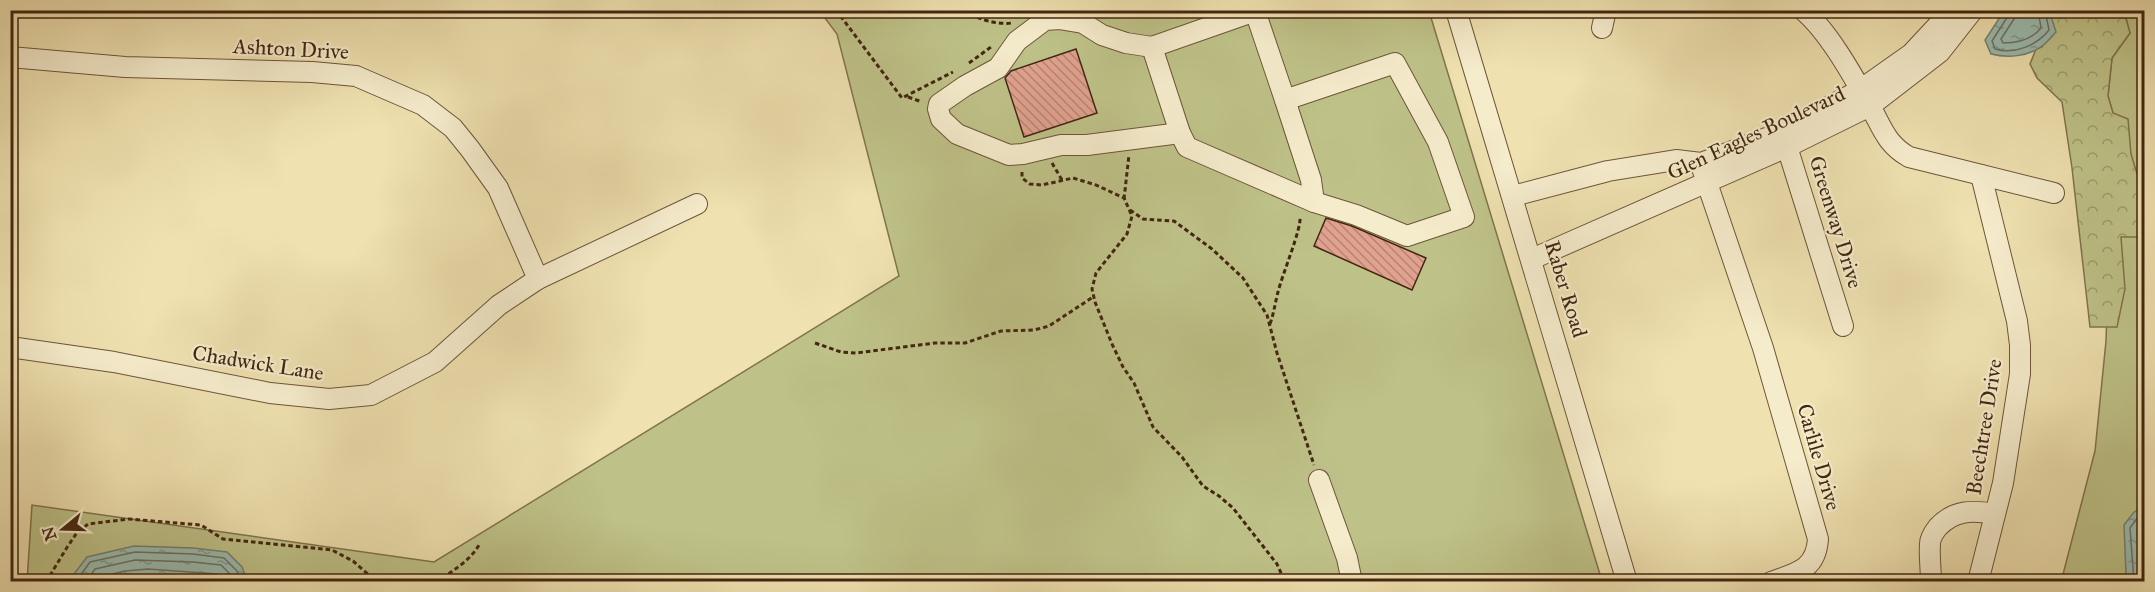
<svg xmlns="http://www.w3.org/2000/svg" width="2155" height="592" viewBox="0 0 2155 592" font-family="'IM FELL Great Primer',serif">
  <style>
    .green { fill: #bec288; stroke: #80744c; stroke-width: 1.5 }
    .forest { fill: url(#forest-crowns); stroke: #80744c; stroke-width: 1.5 }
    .water { fill: url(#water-ripples); stroke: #778071; stroke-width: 1.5 }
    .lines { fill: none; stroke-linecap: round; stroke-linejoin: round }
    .shore { stroke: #6e7161; stroke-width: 1.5 }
    .building { fill: url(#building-back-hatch); stroke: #432611; stroke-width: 1.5 }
    .minor-casing { stroke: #6e5539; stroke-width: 22 }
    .path { stroke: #432611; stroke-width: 3; stroke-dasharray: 4.5 3; stroke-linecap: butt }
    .minor { stroke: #f5eccc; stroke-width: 20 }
    .labels { text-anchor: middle; stroke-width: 4.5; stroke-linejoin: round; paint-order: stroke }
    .street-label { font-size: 21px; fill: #432611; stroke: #f5eccc }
  </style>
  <defs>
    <pattern id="forest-crowns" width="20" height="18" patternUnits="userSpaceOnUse" patternTransform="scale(1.5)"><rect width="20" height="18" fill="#bec288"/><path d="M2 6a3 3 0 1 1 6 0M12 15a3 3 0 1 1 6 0" fill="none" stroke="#9c9d6e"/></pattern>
    <pattern id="water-ripples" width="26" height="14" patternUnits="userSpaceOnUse" patternTransform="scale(1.5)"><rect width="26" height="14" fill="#9abcb1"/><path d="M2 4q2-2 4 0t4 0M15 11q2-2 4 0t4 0" fill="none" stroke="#7f998f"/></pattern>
    <pattern id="building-back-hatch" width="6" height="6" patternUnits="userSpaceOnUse" patternTransform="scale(1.5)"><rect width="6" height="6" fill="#e0a28e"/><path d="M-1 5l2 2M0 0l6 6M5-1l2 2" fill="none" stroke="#b78473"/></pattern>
  </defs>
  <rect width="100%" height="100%" fill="#efe1b0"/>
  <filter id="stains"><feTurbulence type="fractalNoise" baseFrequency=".00333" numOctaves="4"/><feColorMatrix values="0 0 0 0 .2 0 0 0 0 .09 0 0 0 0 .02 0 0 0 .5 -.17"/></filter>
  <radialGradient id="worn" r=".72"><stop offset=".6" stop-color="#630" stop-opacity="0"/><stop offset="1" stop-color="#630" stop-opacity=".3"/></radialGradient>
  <g class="green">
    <path d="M 819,10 L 1429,11 L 1602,581 L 27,582 L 32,505 L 434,562 L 899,276 L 837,34 Z"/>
    <path d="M 2124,11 L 2144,11 L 2144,581 L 2061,582 L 2095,451 L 2106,341 L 2113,113 L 2108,96 L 2112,58 L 2130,33 Z"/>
  </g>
  <path class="forest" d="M 2049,11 L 2124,11 L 2130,33 L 2112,58 L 2108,96 L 2113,113 L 2128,119 L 2131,154 L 2137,174 L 2144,176 L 2144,237 L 2121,237 L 2125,289 L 2117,327 L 2090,327 L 2072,168 L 2062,102 L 2037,78 L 2030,64 L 2036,49 L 2042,47 L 2051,13 Z"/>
  <g class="water">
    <path d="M 2049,10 L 2056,32 C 2052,36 2047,43 2042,46 C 2028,57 2007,58 1991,54 L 1985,40 L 2004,11 Z"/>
    <path d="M 2144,507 L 2144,581 L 2129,581 L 2126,575 L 2124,525 L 2134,512 Z"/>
    <path d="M 134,546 L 193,548 L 227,552 L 242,567 L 247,580 L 246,582 L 72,581 L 74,574 L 87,557 Z"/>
  </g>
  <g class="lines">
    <g class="shore">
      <path d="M 2008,10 L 2008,16 L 1992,41 L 1995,49 C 2015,55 2037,45 2049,30 L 2045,10"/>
      <path d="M 2016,10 L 2014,19 L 2001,39 L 2003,43 C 2017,43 2032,39 2041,28 L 2038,10"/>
      <path d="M 79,582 L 80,576 L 90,562 L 135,552 L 193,554 L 224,558 L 237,571 L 241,582"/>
      <path d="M 86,582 L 95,569 L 135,560 L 193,562 L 221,565 L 231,575 L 233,582"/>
      <path d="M 96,582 L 100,577 L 125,571 L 148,569 L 217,574 L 224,582"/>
      <path d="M 2134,582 L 2130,528 L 2138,517 L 2144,514"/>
      <path d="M 2141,582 L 2137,531 L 2144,522"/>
    </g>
  </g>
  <g class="building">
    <path d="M 1076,49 L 1097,113 L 1024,137 L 1005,78 L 1011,71 Z"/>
    <path d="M 1326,218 L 1352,226 L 1426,258 L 1412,290 L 1314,246 Z"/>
  </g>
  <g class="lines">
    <g class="minor-casing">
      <g id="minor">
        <path d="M 1456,10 L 1627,582"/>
        <path d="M 1803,10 C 1829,32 1853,76 1870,106 C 1882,127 1886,144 1909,157 L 2054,193"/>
        <path d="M 1255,11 L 1285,100 L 1395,63 L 1438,142 L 1464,217 L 1407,236 L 1356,215 L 1314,202 L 1187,147 L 1180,133 L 1152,47 L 1255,11 L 1257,10"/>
        <path d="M 1602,28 L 1606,10"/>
        <path d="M 1152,47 L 1126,43 L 1102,35 L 1083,23 L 1059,19 L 1045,20 L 1017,41 L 998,68 L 965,86 L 939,104 L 938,109 L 941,119 L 957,134 L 1009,155 L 1023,154 L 1061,145 L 1087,145 L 1180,133"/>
        <path d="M 10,57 L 125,67 L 312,72 L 356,76 L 423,105 L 453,128 L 470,149 L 498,188 L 538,279"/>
        <path d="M 1285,100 L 1311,180 L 1314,202"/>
        <path d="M 1784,137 L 1843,326"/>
        <path d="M 1703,171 L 1763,348 L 1818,539 C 1816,570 1796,573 1771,582"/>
        <path d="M 1513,196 L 1608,171 L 1676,160 L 1701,163 L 1782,132 L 1860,90 L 1911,54 L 1952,10"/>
        <path d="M 1532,259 L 1787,147 L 1870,106 L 1940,52 L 1973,10"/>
        <path d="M 10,347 L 114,362 L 270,393 L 329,399 L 371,395 L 435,362 L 499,305 L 538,279 L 697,204"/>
        <path d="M 1319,480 L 1347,558 L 1352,582"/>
        <path d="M 1931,582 C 1931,569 1929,556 1930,544 C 1930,538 1934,532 1938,527 C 1954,510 1972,510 1994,514"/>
        <path d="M 1978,582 L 2003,483 L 2020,374 L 2020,345 L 2017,321 L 1981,175"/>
      </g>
    </g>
    <g class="path">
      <path d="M 836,10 L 902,98 L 953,72"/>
      <path d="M 964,10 C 978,19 995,25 1012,23"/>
      <path d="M 969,63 L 991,47"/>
      <path d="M 908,97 L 922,102"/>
      <path d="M 1052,163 L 1062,180"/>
      <path d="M 1022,172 L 1022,178 L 1030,184 L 1042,185 L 1073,178 L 1096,185 L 1124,198 L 1132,216 L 1127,234 L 1096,273 L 1092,289 L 1095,302 L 1112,344 L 1123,367 L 1134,383 L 1153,427 L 1182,457 L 1203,486 L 1219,496 L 1233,508 L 1277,564 L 1285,582"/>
      <path d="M 1124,199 L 1129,155"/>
      <path d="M 1130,210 L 1143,219 L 1174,221 L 1212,249 L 1243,278 L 1267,315 L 1277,353 L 1314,465"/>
      <path d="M 1270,324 C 1274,313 1275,303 1278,292 C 1282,275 1302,228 1300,216"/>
      <path d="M 815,343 L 841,352 L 856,353 L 935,343 L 965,343 L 1001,331 L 1034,330 L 1049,326 L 1093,297"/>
      <path d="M 46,582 L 66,549 L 76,534 L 88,524 L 129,519 L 201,525 L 223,539 L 332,550 L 353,561 L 377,582"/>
      <path d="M 436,582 C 451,572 470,561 479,545"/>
    </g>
    <use href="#minor" class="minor"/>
  </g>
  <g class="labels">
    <g class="street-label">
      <text transform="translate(291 49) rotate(3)" y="7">Ashton Drive</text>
      <text transform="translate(1756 133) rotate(-25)" y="7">Glen Eagles Boulevard</text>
      <text transform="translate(1836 222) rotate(73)" y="7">Greenway Drive</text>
      <text transform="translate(1566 289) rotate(73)" y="7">Raber Road</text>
      <text transform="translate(258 363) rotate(9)" y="7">Chadwick Lane</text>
      <text transform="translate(1984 427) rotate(-81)" y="7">Beechtree Drive</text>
      <text transform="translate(1819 457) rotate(74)" y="7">Carlile Drive</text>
    </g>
  </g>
  <rect width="2155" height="592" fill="none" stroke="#efe1b0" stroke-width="36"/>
  <rect x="12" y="12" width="2131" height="568" fill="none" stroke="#432611" stroke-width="3"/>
  <rect x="18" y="18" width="2119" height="556" fill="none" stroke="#432611" stroke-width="1.5"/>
  <g transform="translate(63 529) rotate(251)" stroke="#f5eccc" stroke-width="4.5" paint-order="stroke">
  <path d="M0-4.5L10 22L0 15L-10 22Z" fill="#432611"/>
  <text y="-9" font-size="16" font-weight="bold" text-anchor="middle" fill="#432611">N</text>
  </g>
  <rect width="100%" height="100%" filter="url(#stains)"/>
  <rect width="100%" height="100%" fill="url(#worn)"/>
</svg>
